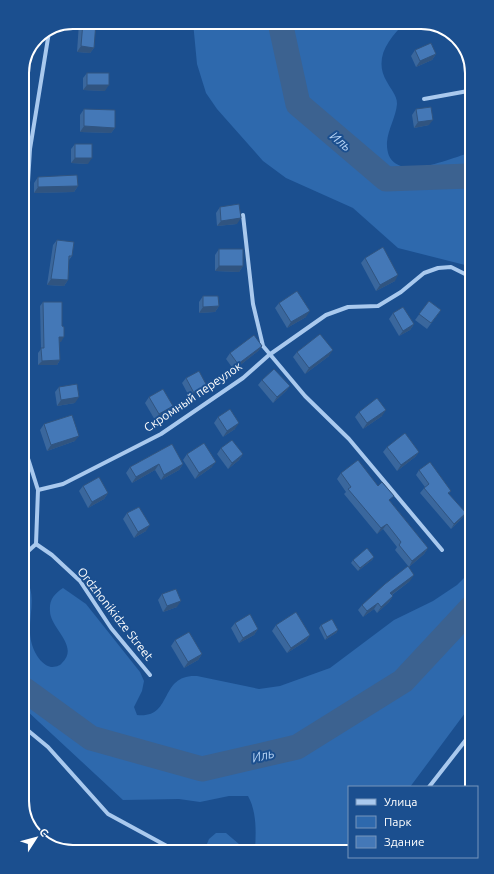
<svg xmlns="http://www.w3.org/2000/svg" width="494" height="874" viewBox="0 0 494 874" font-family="Ubuntu,sans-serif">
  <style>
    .green { fill: #2e69ad }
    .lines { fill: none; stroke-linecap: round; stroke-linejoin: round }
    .river { stroke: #3c6290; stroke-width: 25 }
    .minor { stroke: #a9c9ee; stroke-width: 4 }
    .wall { fill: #3a679d }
    .shaded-wall { fill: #305480 }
    .building { fill: #4478b7; stroke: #305480 }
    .labels { text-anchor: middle; stroke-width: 4; stroke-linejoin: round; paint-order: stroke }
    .street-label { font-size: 12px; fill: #fff; stroke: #1b4f8f }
    .water-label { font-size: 13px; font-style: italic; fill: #b5d3f5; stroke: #1b4f8f }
    .rim { fill: none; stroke: #fff; stroke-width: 2 }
  </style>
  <rect width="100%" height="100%" fill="#1b4f8f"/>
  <g class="green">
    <path d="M 193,22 L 406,22 C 388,39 373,59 387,82 C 391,90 397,95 397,104 C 396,117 388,129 387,142 C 385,187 446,160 469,153 L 469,266 L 398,248 L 353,208 L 286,178 L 263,161 L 217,109 L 206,93 L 197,64 Z"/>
    <path d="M 471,562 L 471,705 L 410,787 L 349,787 L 349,849 L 255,850 C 256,833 257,812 248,796 L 229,796 L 200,802 L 179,799 L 123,800 L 25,709 L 25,579 C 37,592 29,616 30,632 C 30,645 38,664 51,667 C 55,667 60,666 62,663 C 80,646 50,628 50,611 C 49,600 54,594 63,588 L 86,604 L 140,672 L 144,681 L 142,691 L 134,707 L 137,715 C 174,719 158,674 197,676 L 259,689 L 280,686 L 330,668 L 394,620 L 433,601 L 457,585 L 464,578 Z"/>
    <path d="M 216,833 L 226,833 L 246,850 L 204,851 L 209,839 Z"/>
  </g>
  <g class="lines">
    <g class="river">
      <path d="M 280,22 L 298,104 L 386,179 L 469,176"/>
      <path d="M 25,690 L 91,738 L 202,769 L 297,747 L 403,681 L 471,608"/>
    </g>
    <g class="minor">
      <path d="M 424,99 L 468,91"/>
      <path d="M 23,151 L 30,149"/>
      <path d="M 243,215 L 253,304 L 263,346 L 305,396 L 349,439 L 442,550"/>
      <path d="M 23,265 L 30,149 L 49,32"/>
      <path d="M 24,436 L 26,452 L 38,490 L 36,544 L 52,555 L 80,581 L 111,628 L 150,675"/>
      <path d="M 38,490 L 63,484 L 161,434 L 243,378 L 269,355 L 326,315 L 348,307 L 378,306 L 401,292 L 424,273 L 438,268 L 451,267 L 469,276"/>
      <path d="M 25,554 L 36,544"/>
      <path d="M 25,728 L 48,747 L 108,814 L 176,851"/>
      <path d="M 429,787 L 472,732"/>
    </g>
  </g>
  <g class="wall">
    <path d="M 77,22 L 96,22 L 94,48 L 90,53 L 77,52 L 79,23 L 76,23 Z"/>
    <path d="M 415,50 L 436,54 L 432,60 L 416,67 L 411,56 Z"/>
    <path d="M 87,73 L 105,91 L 83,90 L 83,78 Z"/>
    <path d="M 84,109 L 115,128 L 111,133 L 80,132 L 80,115 Z"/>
    <path d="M 416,109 L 429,125 L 414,128 L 412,115 Z"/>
    <path d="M 75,144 L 88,164 L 71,163 L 71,149 Z"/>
    <path d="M 38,177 L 78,186 L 74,192 L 34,193 L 34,183 Z"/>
    <path d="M 220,207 L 237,224 L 217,226 L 216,213 Z"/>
    <path d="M 57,240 L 72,256 L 69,260 L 68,280 L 64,286 L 47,285 L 53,245 Z"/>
    <path d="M 219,249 L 243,266 L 239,272 L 215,271 L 215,255 Z"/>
    <path d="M 365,258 L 395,281 L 376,291 L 361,263 Z"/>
    <path d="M 203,296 L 219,306 L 215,312 L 199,313 L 199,302 Z"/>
    <path d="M 429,301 L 441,310 L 427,329 L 415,320 Z"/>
    <path d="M 43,302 L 61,342 L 59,342 L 60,360 L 57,365 L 38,365 L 38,353 L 41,349 L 40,306 Z"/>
    <path d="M 279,303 L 306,317 L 287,328 L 275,308 Z"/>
    <path d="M 393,313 L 414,324 L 410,330 L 399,336 L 389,319 Z"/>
    <path d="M 262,346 L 258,351 L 234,370 L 226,359 L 230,353 Z"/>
    <path d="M 297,352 L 329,356 L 305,374 L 293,357 Z"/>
    <path d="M 186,378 L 203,392 L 190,398 L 182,383 Z"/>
    <path d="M 262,380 L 290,386 L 286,391 L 273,403 L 258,385 Z"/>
    <path d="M 59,387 L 75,403 L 57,406 L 55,392 Z"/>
    <path d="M 149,397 L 173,406 L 169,412 L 155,420 L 145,403 Z"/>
    <path d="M 359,412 L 382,416 L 363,429 L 355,417 Z"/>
    <path d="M 218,417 L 235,429 L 223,437 L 214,423 Z"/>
    <path d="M 44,424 L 75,441 L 47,451 L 40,430 Z"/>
    <path d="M 172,444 L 183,464 L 179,470 L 161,480 L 155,470 L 132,483 L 126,473 L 130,467 Z"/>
    <path d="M 387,447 L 419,452 L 415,457 L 397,471 L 383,452 Z"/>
    <path d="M 221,448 L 243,454 L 239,460 L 228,469 L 217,454 Z"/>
    <path d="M 187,454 L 212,467 L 195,479 L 183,460 Z"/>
    <path d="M 419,470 L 451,491 L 448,494 L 466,513 L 462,518 L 451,529 L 420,493 L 425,487 L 416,475 Z"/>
    <path d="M 341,473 L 390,501 L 428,548 L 424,554 L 409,567 L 395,550 L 397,547 L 383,529 L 377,534 L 344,494 L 346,492 L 337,479 Z"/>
    <path d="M 83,486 L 108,493 L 104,499 L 88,508 L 79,491 Z"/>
    <path d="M 127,513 L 146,531 L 134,538 L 123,519 Z"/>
    <path d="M 374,557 L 372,560 L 358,571 L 351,563 L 353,560 Z"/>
    <path d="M 410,581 L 392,595 L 393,596 L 389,602 L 377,613 L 374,609 L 363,617 L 358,610 L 362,605 Z"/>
    <path d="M 162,594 L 177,607 L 163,612 L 158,600 Z"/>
    <path d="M 235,623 L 258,629 L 254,635 L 239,643 L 231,628 Z"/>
    <path d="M 276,625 L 310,635 L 306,641 L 287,653 L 272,631 Z"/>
    <path d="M 321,625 L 338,630 L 336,633 L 325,640 L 319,628 Z"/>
    <path d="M 175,640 L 202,654 L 198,660 L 184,668 L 171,646 Z"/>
  </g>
  <g class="shaded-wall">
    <path d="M 81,46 L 94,48 L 90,53 L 77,52 Z"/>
    <path d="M 436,54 L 432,60 L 416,67 L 420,61 Z"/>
    <path d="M 87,85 L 109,85 L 105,91 L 83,90 Z"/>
    <path d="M 433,120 L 429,125 L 414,128 L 418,122 Z"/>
    <path d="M 84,126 L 115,128 L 111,133 L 80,132 Z"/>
    <path d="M 75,158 L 92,158 L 88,164 L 71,163 Z"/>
    <path d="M 78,186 L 74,192 L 34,193 L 38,187 Z"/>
    <path d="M 241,218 L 237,224 L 217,226 L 221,221 Z"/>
    <path d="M 219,266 L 243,266 L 239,272 L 215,271 Z"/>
    <path d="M 398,275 L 395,281 L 376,291 L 380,285 Z"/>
    <path d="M 51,279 L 68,280 L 64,286 L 47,285 Z"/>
    <path d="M 219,306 L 215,312 L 199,313 L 203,307 Z"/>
    <path d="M 310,311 L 306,317 L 287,328 L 291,322 Z"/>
    <path d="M 414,324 L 410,330 L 399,336 L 403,331 Z"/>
    <path d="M 59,337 L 64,337 L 61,342 L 56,342 Z"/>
    <path d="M 262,346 L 258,351 L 234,370 L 238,364 Z"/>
    <path d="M 333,350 L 329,356 L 305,374 L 309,368 Z"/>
    <path d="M 60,360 L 57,365 L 38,365 L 42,361 Z"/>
    <path d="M 207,386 L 203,392 L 190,398 L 194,393 Z"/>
    <path d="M 290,386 L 286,391 L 273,403 L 277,397 Z"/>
    <path d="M 79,397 L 75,403 L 57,406 L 61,400 Z"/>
    <path d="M 173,406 L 169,412 L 155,420 L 159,414 Z"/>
    <path d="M 386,410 L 382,416 L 363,429 L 367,423 Z"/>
    <path d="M 239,423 L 235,429 L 223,437 L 227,431 Z"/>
    <path d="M 79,436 L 75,441 L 47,451 L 51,445 Z"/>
    <path d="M 419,452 L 415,457 L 397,471 L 401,465 Z"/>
    <path d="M 243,454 L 239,460 L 228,469 L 232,463 Z"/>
    <path d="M 216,462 L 212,467 L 195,479 L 199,473 Z"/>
    <path d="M 159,464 L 155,470 L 132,483 L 136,477 Z"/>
    <path d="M 183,464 L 179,470 L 161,480 L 164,475 Z"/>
    <path d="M 108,493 L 104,499 L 88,508 L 92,502 Z"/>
    <path d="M 466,513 L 462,518 L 451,529 L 454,524 Z"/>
    <path d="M 387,524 L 383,529 L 377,534 L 381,528 Z"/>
    <path d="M 150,525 L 146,531 L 134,538 L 138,532 Z"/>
    <path d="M 428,548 L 424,554 L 409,567 L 412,561 Z"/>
    <path d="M 374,557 L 372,560 L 358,571 L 360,568 Z"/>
    <path d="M 414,575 L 410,581 L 386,599 L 390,593 Z"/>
    <path d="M 393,596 L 389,602 L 377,613 L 381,607 Z"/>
    <path d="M 181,601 L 177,607 L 163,612 L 167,606 Z"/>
    <path d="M 378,603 L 374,609 L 363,617 L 367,611 Z"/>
    <path d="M 258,629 L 254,635 L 239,643 L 243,638 Z"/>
    <path d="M 338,630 L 336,633 L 325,640 L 327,637 Z"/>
    <path d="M 310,635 L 306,641 L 287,653 L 291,648 Z"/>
    <path d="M 202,654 L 198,660 L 184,668 L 188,662 Z"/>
  </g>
  <g class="building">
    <path d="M 83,22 L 96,22 L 94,48 L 81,46 Z"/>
    <path d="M 431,43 L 436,54 L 420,61 L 415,50 Z"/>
    <rect x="87" y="73" width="22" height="12"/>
    <path d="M 431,107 L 433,120 L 418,122 L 416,109 Z"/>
    <path d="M 84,109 L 115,110 L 115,128 L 84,126 Z"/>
    <rect x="75" y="144" width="17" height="14"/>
    <path d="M 77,175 L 78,186 L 38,187 L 38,177 Z"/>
    <path d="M 239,204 L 241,218 L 221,221 L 220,207 Z"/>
    <path d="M 57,240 L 74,242 L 72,256 L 69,256 L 68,280 L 51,279 Z"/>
    <path d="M 383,247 L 398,275 L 380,285 L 365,258 Z"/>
    <rect x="219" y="249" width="24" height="17"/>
    <path d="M 297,291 L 310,311 L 291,322 L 279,303 Z"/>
    <path d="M 203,296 L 218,296 L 219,306 L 203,307 Z"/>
    <path d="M 429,301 L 441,310 L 431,323 L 419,314 Z"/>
    <path d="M 43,302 L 62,302 L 62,326 L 64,327 L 64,337 L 59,337 L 60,360 L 42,361 L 41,348 L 44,348 Z"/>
    <path d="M 403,307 L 414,324 L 403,331 L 393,313 Z"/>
    <path d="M 320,334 L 333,350 L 309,368 L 297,352 Z"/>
    <path d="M 254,335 L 262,346 L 238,364 L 230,353 Z"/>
    <path d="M 274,369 L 290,386 L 277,397 L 262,380 Z"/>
    <path d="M 199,371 L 207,386 L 194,393 L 186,378 Z"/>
    <path d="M 77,384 L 79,397 L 61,400 L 59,387 Z"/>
    <path d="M 163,389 L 173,406 L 159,414 L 149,397 Z"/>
    <path d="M 377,398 L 386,410 L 367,423 L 359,412 Z"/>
    <path d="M 230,409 L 239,423 L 227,431 L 218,417 Z"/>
    <path d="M 72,415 L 79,436 L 51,445 L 44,424 Z"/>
    <path d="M 405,433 L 419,452 L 401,465 L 387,447 Z"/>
    <path d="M 232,440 L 243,454 L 232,463 L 221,448 Z"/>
    <path d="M 204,443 L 216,462 L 199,473 L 187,454 Z"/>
    <path d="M 172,444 L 183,464 L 164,475 L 159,464 L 136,477 L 130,467 Z"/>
    <path d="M 358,460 L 378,486 L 382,482 L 394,496 L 389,500 L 428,548 L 412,561 L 399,545 L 401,542 L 387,524 L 381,528 L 348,489 L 351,487 L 341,473 Z"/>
    <path d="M 430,462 L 451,491 L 448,493 L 466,513 L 454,524 L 424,488 L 429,484 L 419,470 Z"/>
    <path d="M 99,477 L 108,493 L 92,502 L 83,486 Z"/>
    <path d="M 139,507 L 150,525 L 138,532 L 127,513 Z"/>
    <path d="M 367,548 L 374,557 L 360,568 L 353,560 Z"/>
    <path d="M 408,566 L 414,575 L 390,593 L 393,596 L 381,607 L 378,603 L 367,611 L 362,605 L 385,584 Z"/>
    <path d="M 176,589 L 181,601 L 167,606 L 162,594 Z"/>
    <path d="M 296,612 L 310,635 L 291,648 L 276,625 Z"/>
    <path d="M 250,614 L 258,629 L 243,638 L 235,623 Z"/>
    <path d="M 332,619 L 338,630 L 327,637 L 321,625 Z"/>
    <path d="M 189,632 L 202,654 L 188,662 L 175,640 Z"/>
  </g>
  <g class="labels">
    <g class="street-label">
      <text transform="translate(193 397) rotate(-34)" y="4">Скромный переулок</text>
      <text transform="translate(115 614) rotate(52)" y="4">Ordzhonikidze Street</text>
    </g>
    <g class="water-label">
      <text transform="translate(341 141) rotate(40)" y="5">Иль</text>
      <text transform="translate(263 755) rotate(-13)" y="5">Иль</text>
    </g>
  </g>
  <path d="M0 0H494V874H0ZM73 29H421A44 44 0 0 1 465 73V801A44 44 0 0 1 421 845H73A44 44 0 0 1 29 801V73A44 44 0 0 1 73 29Z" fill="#1b4f8f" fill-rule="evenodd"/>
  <path class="rim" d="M73 29H421A44 44 0 0 1 465 73V801A44 44 0 0 1 421 845H73A44 44 0 0 1 29 801V73A44 44 0 0 1 73 29Z"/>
  <rect x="348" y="786" width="130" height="72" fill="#1b4f8f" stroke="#7695bc"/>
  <rect x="356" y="799" width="20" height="6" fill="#a9c9ee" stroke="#7695bc"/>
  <text x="384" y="806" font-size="12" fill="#ffffff">Улица</text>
  <rect x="356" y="816" width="20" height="12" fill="#2e69ad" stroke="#7695bc"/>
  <text x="384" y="826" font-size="12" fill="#ffffff">Парк</text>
  <rect x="356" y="836" width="20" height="12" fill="#4478b7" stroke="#7695bc"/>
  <text x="384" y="846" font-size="12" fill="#ffffff">Здание</text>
  <g transform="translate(36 838) rotate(54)" stroke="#1b4f8f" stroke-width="3" paint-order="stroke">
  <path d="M0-3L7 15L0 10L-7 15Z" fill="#ffffff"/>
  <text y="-6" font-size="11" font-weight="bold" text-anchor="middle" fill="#ffffff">С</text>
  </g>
</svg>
